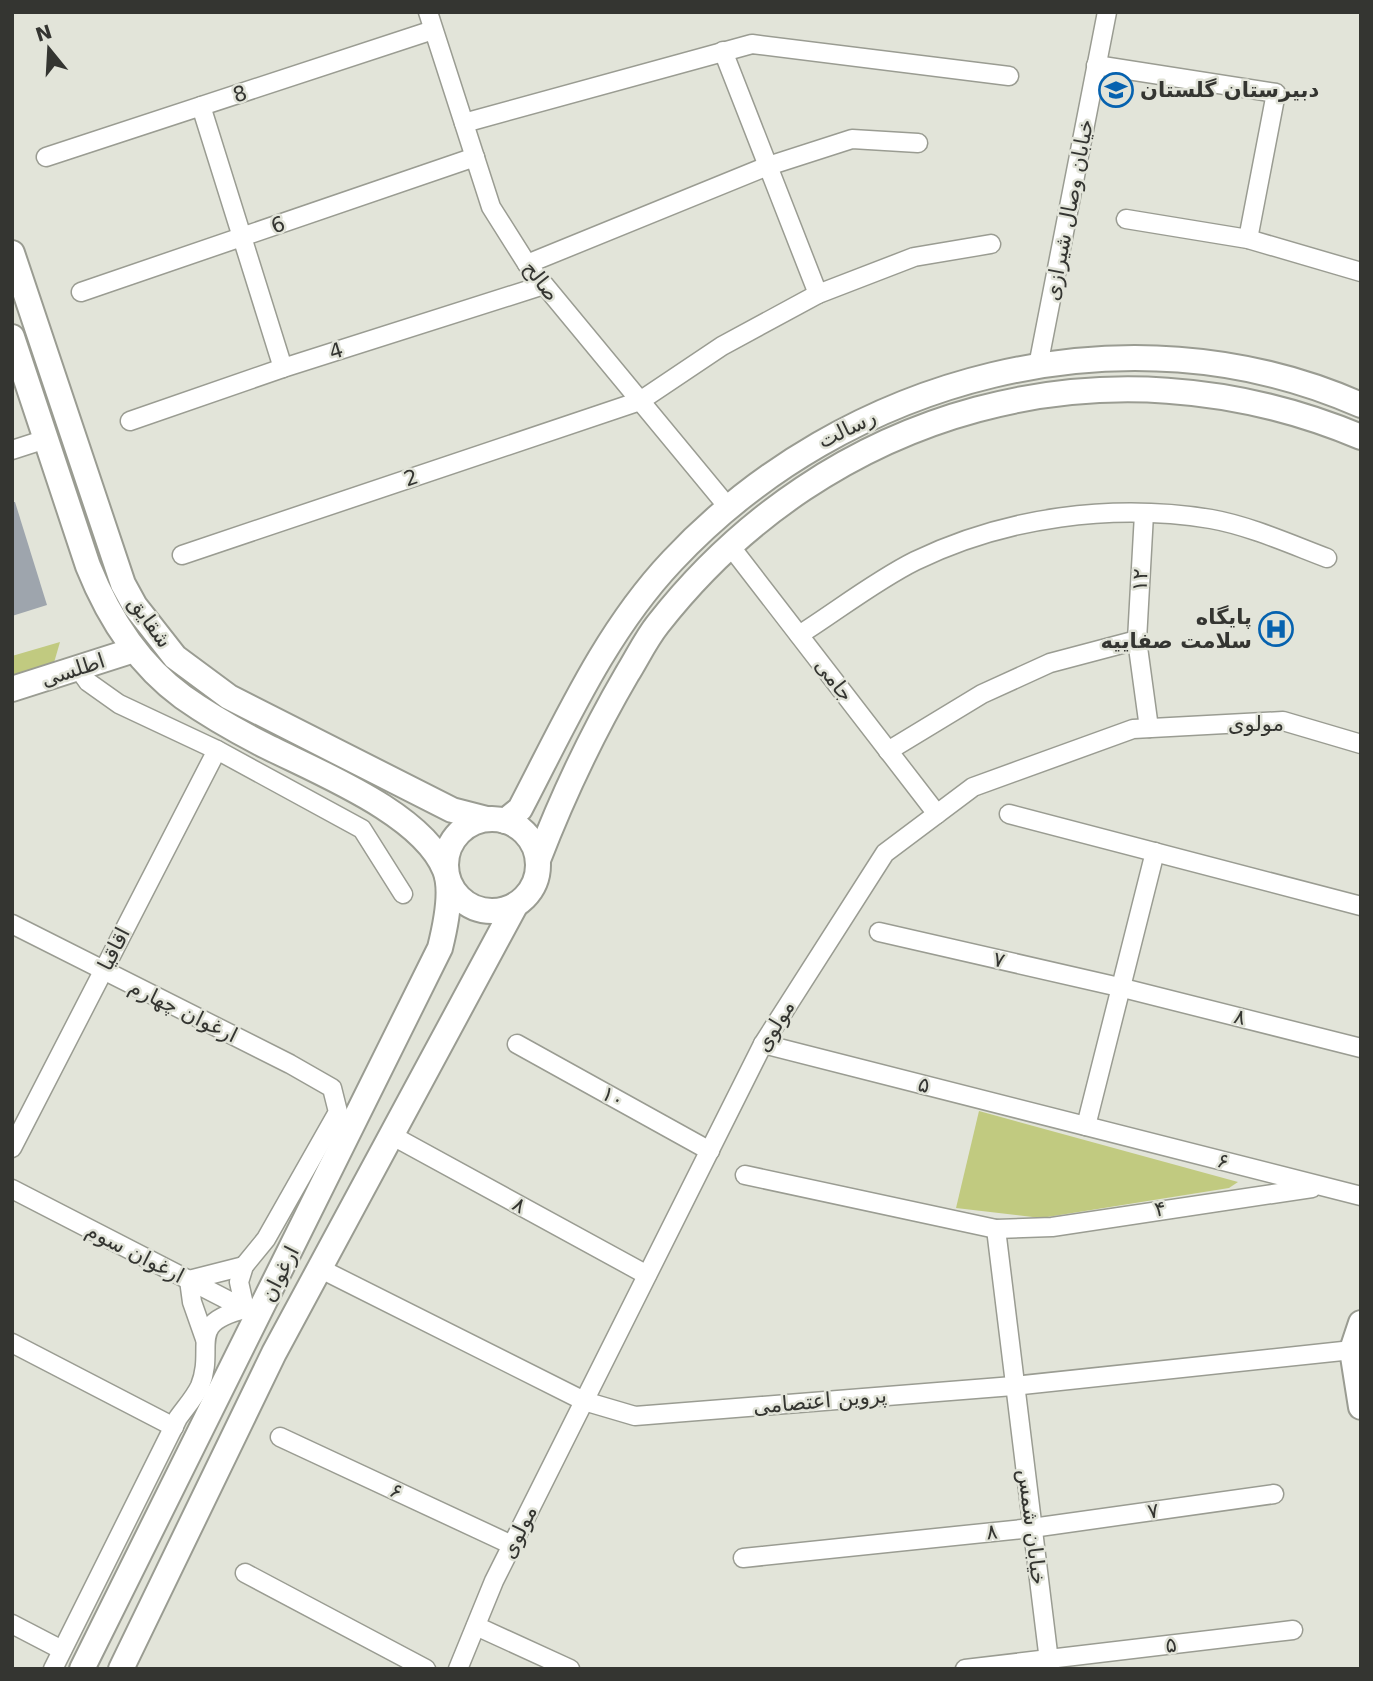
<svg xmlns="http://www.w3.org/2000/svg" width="1373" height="1681" viewBox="0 0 1373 1681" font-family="'DejaVu Sans','Noto Sans Arabic',sans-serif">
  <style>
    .green { fill: #c1ca80 }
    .building { fill: #9ea5ad }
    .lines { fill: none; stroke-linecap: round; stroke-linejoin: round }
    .street-casing { stroke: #9a9c92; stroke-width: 21 }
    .secondary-casing { stroke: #9a9c92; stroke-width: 28 }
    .street { stroke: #fff; stroke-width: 18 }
    .secondary { stroke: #fff; stroke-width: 24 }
    .labels { text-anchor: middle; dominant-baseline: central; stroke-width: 5; stroke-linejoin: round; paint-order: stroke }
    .poi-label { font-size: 21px; font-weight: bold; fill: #343531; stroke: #e2e4d9; text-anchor: start }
    .street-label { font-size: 21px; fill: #343531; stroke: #e2e4d9 }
  </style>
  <rect width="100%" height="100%" fill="#e2e4d9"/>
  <g class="green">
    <path d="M60 642 51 673 12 687V656Z"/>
    <path d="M979 1111 1238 1182 1229 1188 1041 1218 956 1208Z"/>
  </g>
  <path class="building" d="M12 502H15L47 605 12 616Z"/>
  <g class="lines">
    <g class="street-casing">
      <g id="street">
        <path d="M428 12 491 207 527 264 728 507"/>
        <path d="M723 51 818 294"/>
        <path d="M1096 65 1276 93 1248 239"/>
        <path d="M201 106 283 368"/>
        <path d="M464 123 752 44 1009 76"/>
        <path d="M46 157 433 30"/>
        <path d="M1126 219 1248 239 1361 272"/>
        <path d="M527 264 765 167 852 139 918 143"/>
        <path d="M81 292 475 157"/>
        <path d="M1038 366 1107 12"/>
        <path d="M130 421 283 368 544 285"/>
        <path d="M12 450 46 439"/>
        <path d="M1144 514 1137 640 1149 728"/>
        <path d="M731 547 937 814"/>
        <path d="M182 555 640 401 722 346 818 294 914 257 991 244"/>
        <path d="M799 635C837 611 875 581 915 561 1006 517 1112 503 1211 519 1250 526 1290 544 1327 558"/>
        <path d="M78 668 88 682 119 704 217 750 362 829 403 894"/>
        <path d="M888 751 982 694 1050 663 1137 640"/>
        <path d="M1009 814 1361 906"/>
        <path d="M12 924 290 1064 332 1088 338 1112 266 1239 244 1266 239 1282 245 1309C185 1324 216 1346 200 1386 195 1397 185 1408 178 1418L53 1669"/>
        <path d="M879 932 1119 987 1361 1048"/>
        <path d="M517 1044 710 1151"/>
        <path d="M763 1044 1361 1196"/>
        <path d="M1086 1126 1155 852"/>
        <path d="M391 1135 647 1275"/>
        <path d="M12 1148 217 750"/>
        <path d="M745 1175 996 1229 1052 1227 1312 1188"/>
        <path d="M12 1189 249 1311"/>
        <path d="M996 1229 1050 1669"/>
        <path d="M319 1268 584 1401 635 1416 1013 1386 1352 1350"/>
        <path d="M205 1339 192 1302 189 1280 244 1266"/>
        <path d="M12 1343 174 1427"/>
        <path d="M280 1437 512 1545"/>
        <path d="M743 1558 1032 1528 1274 1494"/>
        <path d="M245 1573 426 1669"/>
        <path d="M12 1624 62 1650"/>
        <path d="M476 1626 570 1669"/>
        <path d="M458 1669 494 1581 763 1044 885 853 973 787 1133 729 1283 721 1361 744"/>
        <path d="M965 1669 1293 1630"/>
      </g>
    </g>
    <g class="secondary-casing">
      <g id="secondary">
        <path d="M12 253 123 584 135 606 175 657 229 697 452 810 487 819"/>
        <path d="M12 337 88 566C108 616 138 664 183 697 207 714 233 729 260 743 312 770 422 812 445 870 453 890 445 928 440 948L82 1669"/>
        <path d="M12 689 134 650"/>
        <circle cx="492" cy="865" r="46"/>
        <path d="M505 821 520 809C565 723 605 632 672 561 844 377 1126 301 1361 405"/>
        <path d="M538 860C563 795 592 734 627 674 637 658 646 639 658 624 827 408 1106 330 1361 437"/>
        <path d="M1361 1323 1352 1350 1361 1407"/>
        <path d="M121 1669 274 1353 515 906"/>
      </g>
    </g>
    <use href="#street" class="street"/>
    <use href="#secondary" class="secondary"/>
  </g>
  <defs>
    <g id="school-ring" transform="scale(1.75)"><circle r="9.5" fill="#e2e4d9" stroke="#0662af" stroke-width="1.5"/><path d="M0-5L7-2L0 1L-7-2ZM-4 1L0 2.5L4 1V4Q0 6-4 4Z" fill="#0662af"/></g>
    <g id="hospital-ring" transform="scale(1.75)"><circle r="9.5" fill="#e2e4d9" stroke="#0662af" stroke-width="1.5"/><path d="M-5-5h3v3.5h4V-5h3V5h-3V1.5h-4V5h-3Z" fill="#0662af"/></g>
  </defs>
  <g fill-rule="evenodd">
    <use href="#school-ring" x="1116" y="90"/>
    <use href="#hospital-ring" x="1276" y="629"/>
  </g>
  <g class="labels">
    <g class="poi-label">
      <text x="1140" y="90">دبیرستان گلستان</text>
      <text x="1252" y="617" text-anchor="end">پایگاه<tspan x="1252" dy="24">سلامت صفاییه</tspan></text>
    </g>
    <g class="street-label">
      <text transform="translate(240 94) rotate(-18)">8</text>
      <text transform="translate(1069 210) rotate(-79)">خیابان وصال شیرازی</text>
      <text transform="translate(278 225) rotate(-19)">6</text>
      <text transform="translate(541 281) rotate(52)">صالح</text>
      <text transform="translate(336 351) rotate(-17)">4</text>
      <text transform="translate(847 429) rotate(-26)">رسالت</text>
      <text transform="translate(411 478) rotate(-19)">2</text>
      <text transform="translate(1140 580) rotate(-87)">۱۲</text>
      <text transform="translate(150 622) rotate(54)">شقایق</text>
      <text transform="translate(73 670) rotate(-18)">اطلسی</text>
      <text transform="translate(834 680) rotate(52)">جامی</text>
      <text x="1256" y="724">مولوی</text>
      <text transform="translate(114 949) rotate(-63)">اقاقیا</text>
      <text transform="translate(999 960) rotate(13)">۷</text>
      <text transform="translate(183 1011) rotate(26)">ارغوان چهارم</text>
      <text transform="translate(1240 1017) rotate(14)">۸</text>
      <text transform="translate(775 1026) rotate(-59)">مولوی</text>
      <text transform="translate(924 1085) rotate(14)">۵</text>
      <text transform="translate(613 1097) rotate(29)">۱۰</text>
      <text transform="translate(1223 1161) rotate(14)">۶</text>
      <text transform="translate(519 1205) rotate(29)">۸</text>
      <text transform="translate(1160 1209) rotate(-10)">۴</text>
      <text transform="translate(135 1253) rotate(27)">ارغوان سوم</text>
      <text transform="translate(280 1274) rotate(-63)">ارغوان</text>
      <text transform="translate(820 1401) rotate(-5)">پروین اعتصامی</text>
      <text transform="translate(396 1491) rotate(25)">۶</text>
      <text transform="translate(1153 1511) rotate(-8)">۷</text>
      <text transform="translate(1032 1527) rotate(83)">خیابان شمس</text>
      <text transform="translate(519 1532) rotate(-64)">مولوی</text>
      <text transform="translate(992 1532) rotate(-6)">۸</text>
      <text transform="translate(1171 1645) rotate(-7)">۵</text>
    </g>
  </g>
  <rect width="1373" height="1681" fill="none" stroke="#343531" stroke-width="28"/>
  <g transform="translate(49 49) rotate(342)" stroke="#e2e4d9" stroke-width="5" paint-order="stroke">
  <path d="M0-5L12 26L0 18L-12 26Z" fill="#343531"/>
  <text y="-10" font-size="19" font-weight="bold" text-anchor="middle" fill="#343531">N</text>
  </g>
</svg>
